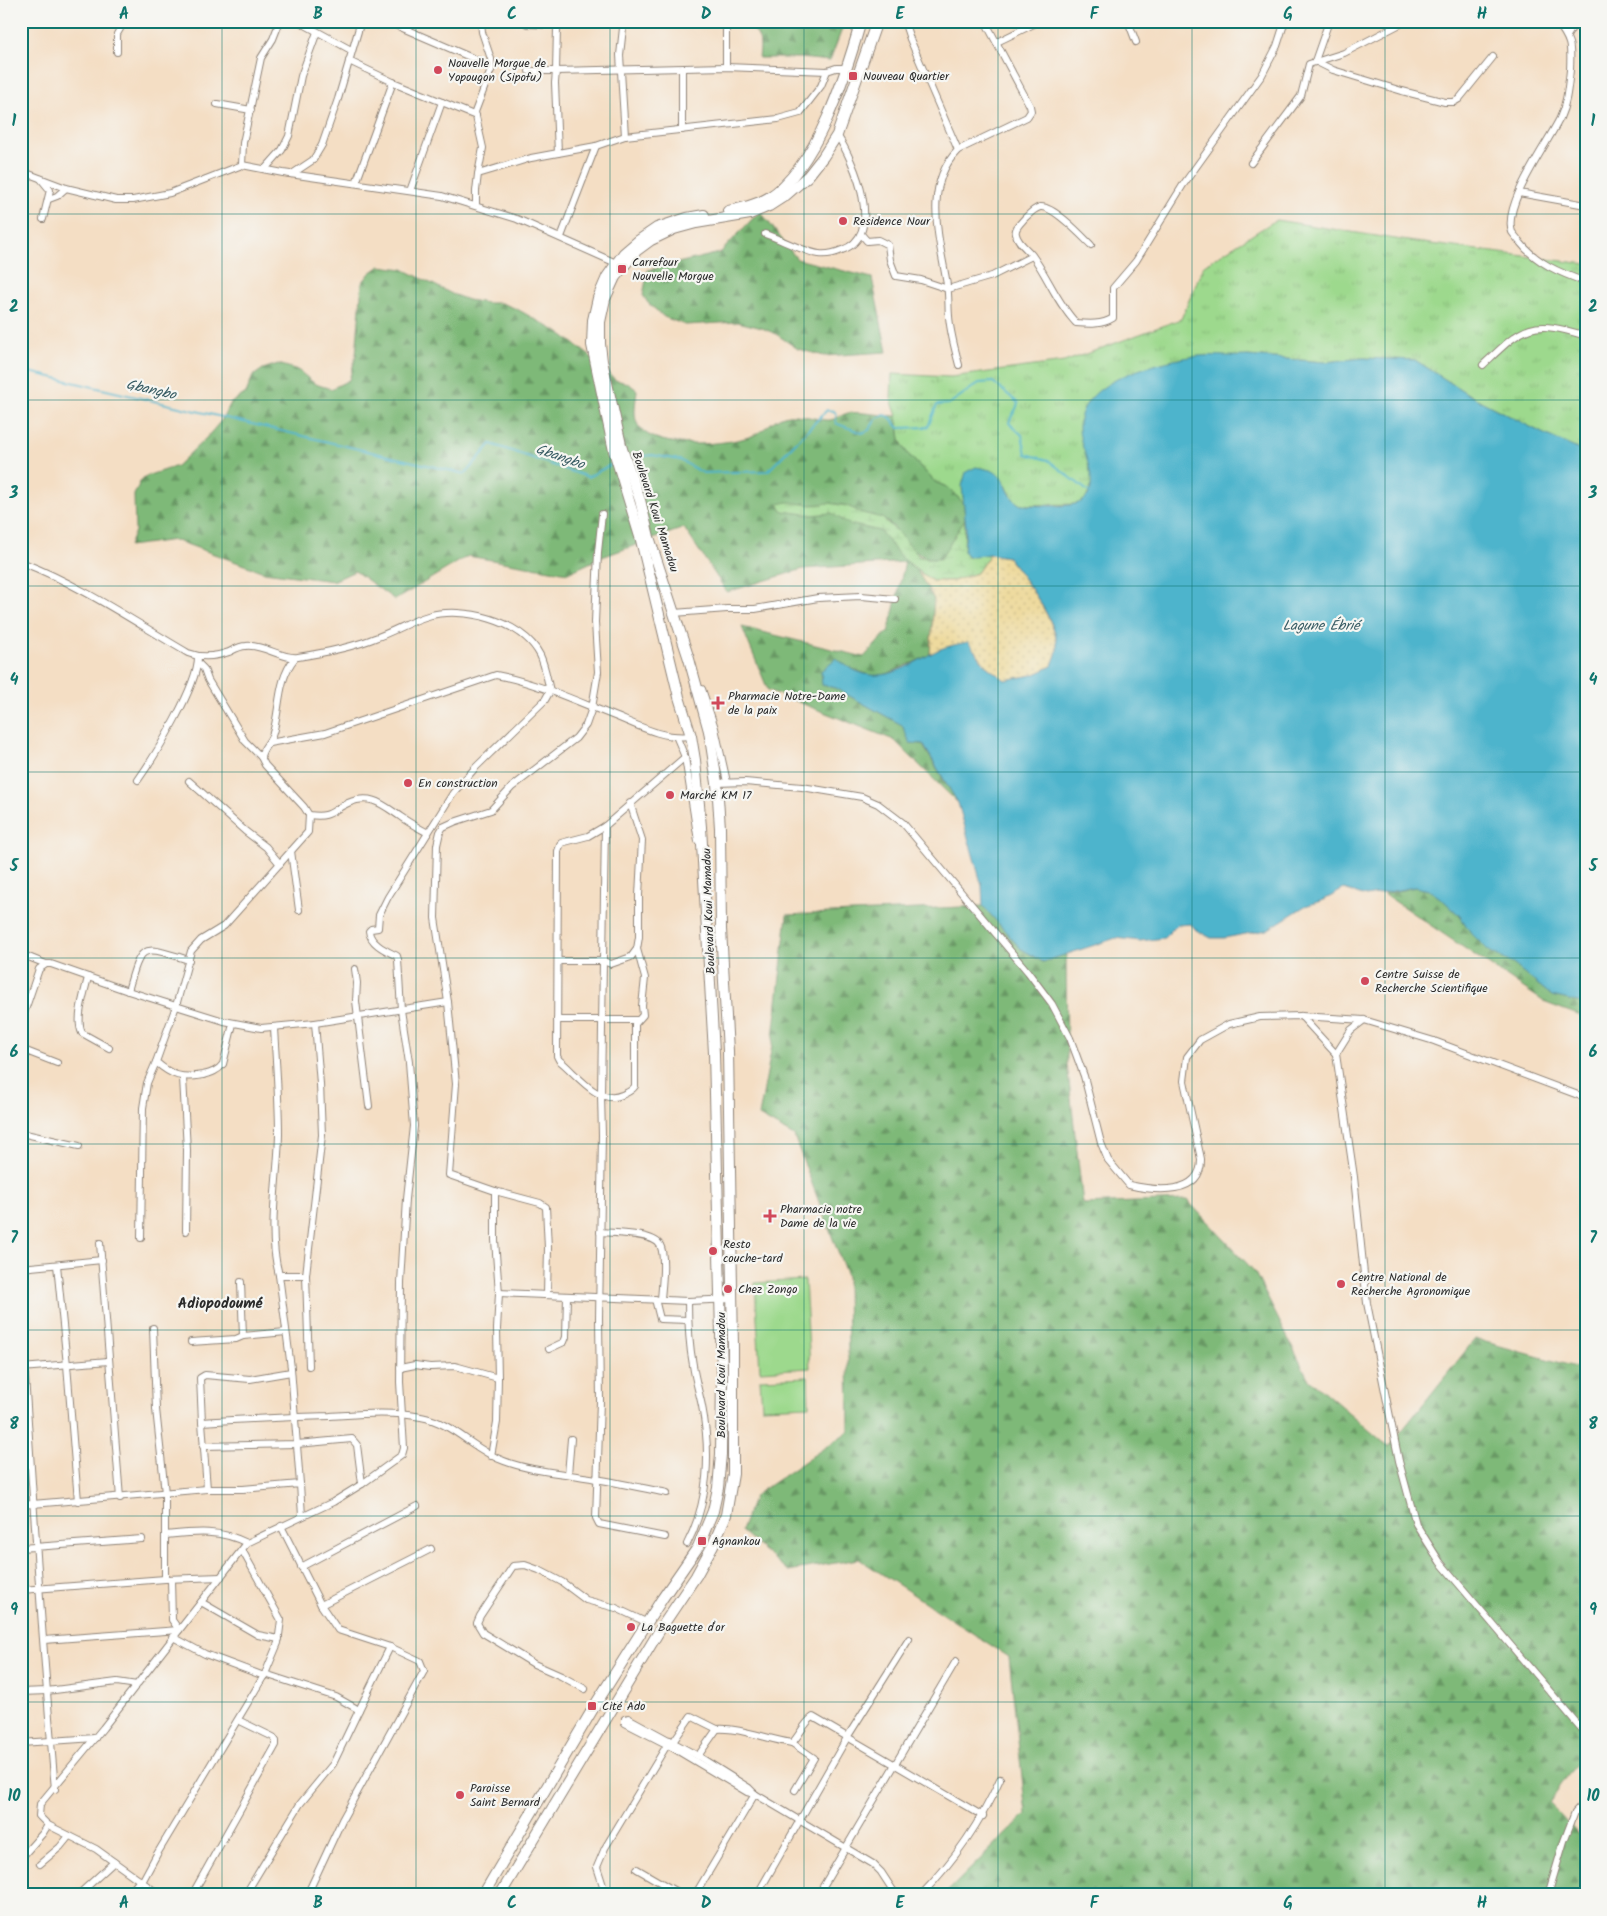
<svg xmlns="http://www.w3.org/2000/svg" width="1607" height="1916" viewBox="0 0 1607 1916" font-family="Kalam,sans-serif">
  <style>
    .grass { fill: url(#grass-tufts); stroke: #64825c }
    .forest { fill: url(#forest-firs); stroke: #547252 }
    .wetland { fill: url(#wetland-marsh); stroke: #64825c }
    .sand { fill: url(#sand-dots); stroke: #8c8264 }
    .pitch { fill: #9dd98d; stroke: #64825c }
    .water { fill: #4eb4cc; stroke: #3c707c }
    .lines { fill: none; stroke-linecap: round; stroke-linejoin: round }
    .stream { stroke: #4eb4cc; stroke-width: 2 }
    .minor-casing { stroke: #908478; stroke-width: 8 }
    .primary-casing { stroke: #908478; stroke-width: 12 }
    .minor { stroke: #fff; stroke-width: 6 }
    .primary { stroke: #fff; stroke-width: 10 }
    .grid { fill: none; stroke: #0f766e; stroke-width: 1; stroke-opacity: 0.55 }
    .poi-dot { fill: #d1495b; stroke: #f6f6f2; stroke-width: 2 }
    .labels { text-anchor: middle; dominant-baseline: central; stroke-width: 4.5; stroke-linejoin: round; paint-order: stroke }
    .poi-label { font-size: 12px; fill: #2b2b2b; stroke: #f6f6f2; text-anchor: start }
    .street-label { font-size: 12px; fill: #2b2b2b; stroke: #f6f6f2 }
    .water-label { font-size: 14px; font-style: italic; fill: #375b63; stroke: #f6f6f2 }
    .quarter-label { font-size: 15px; font-weight: bold; fill: #2b2b2b; stroke: #f6f6f2 }
    .neatline { fill: none; stroke: #0f766e; stroke-width: 2 }
    .grid-label { font-size: 16px; text-anchor: middle; font-weight: bold; fill: #0f766e }
  </style>
  <defs>
    <pattern id="grass-tufts" width="24" height="20" patternUnits="userSpaceOnUse" patternTransform="scale(1.25)"><rect width="24" height="20" fill="#9dd98d"/><path d="M3 7l-1-3M5 7V3M7 7l1-3M15 17l-1-3M17 17v-4M19 17l1-3" fill="none" stroke="#87ba7a"/></pattern>
    <pattern id="forest-firs" width="22" height="20" patternUnits="userSpaceOnUse" patternTransform="scale(1.25)"><rect width="22" height="20" fill="#7eb978"/><path d="M5 1l3.5 6h-7zM16 11l3.5 6h-7z" fill="#679763"/></pattern>
    <pattern id="wetland-marsh" width="20" height="14" patternUnits="userSpaceOnUse" patternTransform="scale(1.25)"><rect width="20" height="14" fill="#9dd98d"/><path d="M1 5h8M5 5V1M11 12h8M15 12V8" fill="none" stroke="#87ba7a"/></pattern>
    <pattern id="sand-dots" width="8" height="8" patternUnits="userSpaceOnUse" patternTransform="scale(1.25)"><rect width="8" height="8" fill="#eeda9e"/><path d="M2 2h.1M6 6h.1" fill="none" stroke="#cb8" stroke-width="1.8" stroke-linecap="round"/></pattern>
  </defs>
  <rect width="100%" height="100%" fill="#f6f6f2"/>
  <filter id="ink" filterUnits="userSpaceOnUse"><feTurbulence type="fractalNoise" baseFrequency=".02" numOctaves="2"/><feDisplacementMap in="SourceGraphic" scale="10" xChannelSelector="R" yChannelSelector="G"/><feConvolveMatrix kernelMatrix="1 2 1 2 8 2 1 2 1" color-interpolation-filters="sRGB"/></filter>
  <filter id="wash" filterUnits="userSpaceOnUse"><feTurbulence type="fractalNoise" baseFrequency=".0096" numOctaves="4" result="noise"/><feDisplacementMap in="SourceGraphic" scale="20" xChannelSelector="R" yChannelSelector="G"/><feGaussianBlur stdDeviation="1.12" result="paint"/><feColorMatrix in="noise" values="0 0 0 0 0 0 0 0 0 0 0 0 0 0 0 0 0 1.4 0 .05"/><feComposite in="paint" operator="in"/></filter>
  <g filter="url(#wash)">
    <rect width="100%" height="100%" fill="#f4dec4"/>
    <path class="grass" d="M1276 220 1408 241 1586 264V453L1542 433 1471 396 1415 360 1363 358 1325 362 1247 356 1088 464 1093 481 1086 499 1078 504 1021 505 1014 502 1006 485 962 486 964 504 949 488 935 482 907 453 900 440 897 416 891 399 892 374 951 377 1064 362 1181 319 1204 265Z"/>
    <g class="forest">
      <path d="M741 21H845L830 61 800 58H759C762 36 758 32 741 21Z"/>
      <path d="M760 211 797 259 872 278 887 352 824 356 798 349 776 334 762 328 738 322 685 325 664 317 648 303 643 295 648 270 720 253Z"/>
      <path d="M380 266 403 269 452 294 468 300 487 303H501L517 309 563 335 604 367 615 380 628 383 637 390C636 401 632 417 639 427 658 451 727 445 752 436 765 431 774 417 788 415 801 414 814 419 826 420 834 421 840 415 848 413 856 411 886 416 897 416L900 440 907 453 935 482 949 488 964 504 965 519C956 532 950 546 940 559 907 559 907 533 883 519 878 516 870 515 865 514 858 512 853 508 847 506 834 502 822 505 809 505 798 504 788 502 778 505L783 511 812 515 832 513 849 524 880 531 901 557 918 572 934 599 930 655 887 674 872 676 847 667 822 685 835 688 902 725 910 743 922 744 958 803 894 740 768 690 742 627 864 657 889 630 905 562 803 569 727 592 684 528 602 557 568 573 468 556 395 600 355 571 333 581 264 572 175 540 129 546 135 531 134 495 141 480 149 475 177 466 206 438 221 421 231 403 246 393 253 376 263 369 278 364 298 370 315 384 331 389 349 380 356 356 362 283 370 273Z"/>
      <path d="M1415 887 1429 890 1443 900 1460 916 1471 933 1489 951 1513 964 1552 996 1586 1004V1018L1546 1003 1384 894Z"/>
      <path d="M983 906 1020 948 1043 962 1066 954 1067 1064 1083 1204 1187 1200 1254 1271 1308 1378 1389 1447 1475 1339 1586 1370V1750L1549 1802 1586 1843V1895H944L1026 1814 1009 1657 859 1559 788 1571 741 1531 754 1496 849 1431 847 1276 794 1136 759 1116 772 1046 787 915Z"/>
    </g>
    <path class="wetland" d="M788 502 811 505 829 503 847 506 862 513 882 518 898 532 919 556 929 559H940C950 546 956 532 965 519L964 552 968 557 990 554 977 573 954 581H932L901 557 880 531 849 524 831 513 812 515 783 511 778 504Z"/>
    <path class="sand" d="M990 554 1008 557C1024 579 1060 624 1057 651 1056 656 1053 662 1052 666L1033 675 1005 680 986 666 976 651 940 649 930 655 934 599 918 572 932 581H954L977 573Z"/>
    <g class="pitch">
      <path d="M805 1280 810 1368 760 1371 755 1283Z"/>
      <path d="M808 1377 809 1406 762 1408 760 1379Z"/>
    </g>
    <path class="water" d="M1247 356 1325 362 1363 358 1415 360 1471 396 1542 433 1586 453V1004L1552 996 1513 964 1489 951 1471 933 1460 916 1443 900 1429 890 1415 887 1366 896 1344 889 1324 900 1305 906 1267 930 1251 933 1224 938H1211L1196 930 1191 924 1177 925 1164 938 1140 941 1116 938 1043 962 1020 948 983 906 982 886 958 803 923 744 910 743 902 725 835 688 822 685 821 671 836 658C875 691 900 670 938 650 947 646 959 644 968 642L986 666 1005 680 1033 675 1052 666C1053 662 1056 656 1057 651 1061 624 1024 579 1008 557L990 554 968 557 964 552 966 528 962 486 966 472 976 467C981 468 988 469 993 471 1007 477 1007 499 1021 505 1035 505 1074 509 1084 500 1103 484 1079 449 1079 428 1079 381 1154 363 1190 357 1208 354 1229 357 1247 356Z"/>
    <g class="lines">
      <g class="stream">
        <path d="M21 370 465 474 491 444 588 477 614 463"/>
        <path d="M630 458 652 455 680 460 703 473 768 471 827 410 834 411 836 414V423C841 426 856 430 862 433L869 430 877 418 885 415 890 417 899 428 928 427 937 405 949 404 979 383 993 382 1018 403C1017 410 1011 415 1009 423L1022 435 1026 454 1048 460 1089 492"/>
      </g>
    </g>
  </g>
  <g filter="url(#ink)">
    <g class="lines">
      <g class="minor-casing">
        <g id="minor">
          <path d="M298 21 351 50"/>
          <path d="M621 21 623 28 620 55 625 136"/>
          <path d="M904 21 910 39 958 150"/>
          <path d="M1128 21 1136 42"/>
          <path d="M1556 21C1572 42 1571 46 1570 70 1568 87 1567 103 1560 118 1548 143 1502 205 1512 232 1514 235 1517 238 1519 241 1536 263 1560 273 1586 282"/>
          <path d="M391 23 484 63 491 70"/>
          <path d="M527 24 556 25 557 28 556 71H529"/>
          <path d="M1567 36 1572 28V21"/>
          <path d="M997 42 1040 21"/>
          <path d="M117 52V34L120 29V21"/>
          <path d="M349 61 393 82 476 116"/>
          <path d="M1315 61 1333 70 1402 91 1445 102H1454L1459 99 1493 57"/>
          <path d="M1315 61 1329 21"/>
          <path d="M726 67V21"/>
          <path d="M217 104 251 110"/>
          <path d="M682 130V69"/>
          <path d="M558 153 555 83 556 71 726 67 827 71 836 68H846"/>
          <path d="M1251 163 1301 96 1309 64 1344 53 1406 21"/>
          <path d="M242 165 243 143 261 58 273 39 280 21"/>
          <path d="M265 169 282 150 289 136 301 76 317 32"/>
          <path d="M21 171 66 188 116 200H133L170 193 242 165 283 173 442 196 517 219 616 263"/>
          <path d="M292 174 313 160 322 145 338 99 361 21"/>
          <path d="M478 174 483 148 475 112 491 70V59L482 32 481 21"/>
          <path d="M41 179 50 190 43 219"/>
          <path d="M356 183 393 82"/>
          <path d="M21 184 28 174"/>
          <path d="M410 191 442 102"/>
          <path d="M1519 193 1586 205"/>
          <path d="M49 199 57 196 66 188"/>
          <path d="M476 206V191L478 174 531 158 596 146 625 136 778 119 800 113 821 86 827 71"/>
          <path d="M765 234C780 239 805 252 819 254 827 255 835 253 842 250 886 235 854 161 837 135"/>
          <path d="M861 234 867 241 878 240 888 245 890 260 896 276 921 280 948 289 992 276 1032 256"/>
          <path d="M561 237 596 146"/>
          <path d="M1091 245C1082 236 1053 205 1040 207 1035 208 1029 214 1025 218 1021 223 1014 228 1016 234 1017 242 1027 249 1032 255 1048 277 1057 303 1076 323 1089 324 1102 325 1113 318V288L1136 261 1183 185 1262 75 1277 46 1285 21"/>
          <path d="M959 365C955 349 950 332 949 316 948 306 949 296 947 285 940 240 922 187 958 150L1027 117 1031 111 1030 106 985 21"/>
          <path d="M1483 365C1523 327 1530 318 1586 336"/>
          <path d="M21 562C81 585 133 621 188 653 201 658 215 657 229 652 235 649 240 646 246 646 263 644 284 660 298 657 323 653 351 648 375 638 393 632 410 621 428 616 462 606 522 620 540 655 545 665 547 679 550 691L545 700 476 767 453 793 388 897 379 915 378 928 371 929 369 931C370 944 387 951 397 956L398 960 401 1010 409 1062 414 1126 406 1199 401 1283 400 1382 404 1448 402 1455 362 1484 333 1502 247 1543 103 1728 40 1804 39 1816 48 1825 96 1849 160 1895"/>
          <path d="M674 613 727 609H755L818 598 861 596 895 599"/>
          <path d="M198 663 204 669 208 680 245 741 261 757"/>
          <path d="M702 689 715 728 727 782"/>
          <path d="M677 738 685 757 698 841"/>
          <path d="M269 743 325 733 496 675C538 683 578 702 617 717 641 727 664 739 691 736"/>
          <path d="M138 780C155 756 199 684 198 656"/>
          <path d="M189 781 245 831 266 847 280 864"/>
          <path d="M717 783 745 782 802 787 862 797 878 804 903 823 1028 972 1052 1004 1070 1038 1084 1076 1101 1143 1108 1160 1129 1185C1155 1191 1202 1196 1201 1159L1184 1081 1187 1057 1200 1040 1229 1024 1260 1017 1301 1016 1364 1020 1434 1041 1586 1098"/>
          <path d="M309 815C332 818 330 811 348 803 372 793 383 805 401 817 409 823 419 828 428 833"/>
          <path d="M605 826 601 1095 602 1135 599 1318 600 1401 596 1518 599 1524 665 1537"/>
          <path d="M291 851 299 910"/>
          <path d="M637 949 645 978 642 1006 643 1015 635 1024V1086C632 1091 628 1092 622 1095 598 1106 576 1073 559 1060L557 1056 558 851 561 843 588 836 605 826 685 757"/>
          <path d="M21 954 46 964"/>
          <path d="M559 961H603L611 964 631 957 637 949 639 937V895L642 840 630 803"/>
          <path d="M355 969 357 983 356 1001 369 1106"/>
          <path d="M88 977C85 992 75 1019 82 1033L109 1048"/>
          <path d="M128 991C142 941 142 946 189 960"/>
          <path d="M1301 1016 1336 1054 1354 1177 1367 1303 1399 1461 1416 1524 1440 1562 1586 1734"/>
          <path d="M557 1020H637"/>
          <path d="M21 1022 39 969 46 964H51L128 991 224 1021 261 1028 315 1023 448 1002"/>
          <path d="M233 1024 223 1064C218 1071 211 1073 203 1075 182 1079 172 1076 156 1062L176 1006 191 951 201 940 224 926 308 832 309 815 304 807 265 765 261 757C262 748 269 744 272 736 281 710 276 681 295 658"/>
          <path d="M274 1028C276 1063 279 1099 279 1134 278 1180 267 1231 279 1275L291 1368 300 1484"/>
          <path d="M21 1049 57 1063"/>
          <path d="M1336 1054 1351 1030 1364 1020"/>
          <path d="M183 1078 187 1150 186 1231"/>
          <path d="M21 1133 79 1146"/>
          <path d="M600 1232C614 1233 653 1233 660 1245 666 1256 662 1286 661 1299"/>
          <path d="M141 1238 143 1108 147 1083 156 1062"/>
          <path d="M100 1243 120 1498"/>
          <path d="M57 1265 67 1365 78 1501"/>
          <path d="M21 1268 102 1260"/>
          <path d="M279 1275H306"/>
          <path d="M241 1282 243 1336"/>
          <path d="M499 1293 688 1301 733 1299"/>
          <path d="M547 1295 548 1248 546 1207 540 1203 495 1191 449 1175 456 1084 448 1002 435 918 437 845 440 832 443 827 454 822 491 810 512 787 576 738 586 725 592 708 598 672 595 622 598 552 602 514"/>
          <path d="M655 1299 660 1319 688 1320"/>
          <path d="M21 1313C31 1472 41 1631 55 1789"/>
          <path d="M153 1328 156 1409 165 1493V1579"/>
          <path d="M191 1342 236 1339 243 1336 286 1332"/>
          <path d="M549 1349 564 1342 566 1337 567 1296"/>
          <path d="M309 1366 306 1275 322 1135 320 1084 315 1023"/>
          <path d="M21 1368 109 1361"/>
          <path d="M400 1368 415 1365 430 1367 455 1366 498 1378"/>
          <path d="M202 1422C245 1419 287 1417 330 1416 360 1414 392 1411 421 1417 454 1423 473 1450 504 1461 533 1472 565 1473 596 1479 620 1483 643 1488 667 1493"/>
          <path d="M203 1446 297 1444 352 1439 357 1445 362 1484"/>
          <path d="M491 1456 497 1422 498 1378 497 1329 499 1293 495 1240V1191"/>
          <path d="M568 1474 571 1439"/>
          <path d="M207 1489 202 1422 200 1378 205 1375 250 1379 291 1372"/>
          <path d="M21 1505 207 1489H243L300 1484 302 1516"/>
          <path d="M281 1526 321 1605 338 1630 390 1647 420 1661 424 1671 342 1820 307 1895"/>
          <path d="M166 1535C195 1532 220 1529 247 1543"/>
          <path d="M687 1544C709 1502 711 1452 702 1406 699 1392 695 1379 693 1365 689 1344 688 1322 688 1301"/>
          <path d="M21 1548 142 1539"/>
          <path d="M242 1550 281 1620 278 1643 265 1674"/>
          <path d="M301 1567 417 1506"/>
          <path d="M171 1579 172 1620 179 1630"/>
          <path d="M21 1590 165 1579 221 1577"/>
          <path d="M201 1602 258 1635 279 1639"/>
          <path d="M321 1605 431 1549"/>
          <path d="M173 1637 205 1654 264 1676"/>
          <path d="M44 1640 179 1630"/>
          <path d="M585 1689 561 1676 534 1664 483 1633 477 1623 480 1616 513 1566 525 1565 539 1570 562 1582 586 1600 616 1608 648 1623"/>
          <path d="M21 1692 47 1691 117 1682 137 1685"/>
          <path d="M359 1710 390 1647"/>
          <path d="M625 1719V1723L668 1745 747 1792 755 1794 873 1864 881 1872 896 1895"/>
          <path d="M625 1719 628 1718 698 1756 749 1788 754 1793"/>
          <path d="M673 1742 691 1716 717 1729"/>
          <path d="M21 1743 95 1738"/>
          <path d="M792 1743 814 1758 795 1790"/>
          <path d="M698 1756 717 1729C739 1727 769 1740 792 1743 800 1735 804 1723 813 1717L983 1816"/>
          <path d="M21 1858 43 1833 48 1825"/>
          <path d="M40 1864 60 1847 69 1836"/>
          <path d="M637 1869 682 1895"/>
          <path d="M142 1882 157 1854 265 1674 336 1697 359 1710 333 1764 300 1804 245 1895"/>
          <path d="M78 1895 114 1862"/>
          <path d="M128 1895 140 1880"/>
          <path d="M192 1895 276 1745V1741L273 1737 238 1720"/>
          <path d="M606 1895 597 1867 605 1848 670 1740"/>
          <path d="M695 1895 755 1794"/>
          <path d="M757 1895 848 1736 909 1639"/>
          <path d="M818 1895 956 1661"/>
          <path d="M921 1895C955 1860 980 1824 1000 1779"/>
          <path d="M1548 1895 1564 1841 1575 1812 1586 1800"/>
        </g>
      </g>
      <g class="primary-casing">
        <g id="primary">
          <path d="M728 211C742 208 756 205 768 198 817 168 846 74 861 21"/>
          <path d="M483 1895 597 1702 662 1599 698 1547 713 1511 718 1488 721 1454 722 1374 714 1053 701 827 695 760 691 736 679 697 641 540 614 451 592 345 593 320 598 298 607 277 624 253 638 241 657 228 687 218 704 215"/>
          <path d="M500 1895 661 1628 696 1576 713 1545 726 1515 733 1474V1347L728 1051 721 929 720 828 717 783 709 731 689 659 649 537 640 500 622 449 602 361 600 344V322L605 299 615 277 636 251 651 240 674 229 696 223 750 214 769 206 786 195 808 176 823 157 837 135 877 21"/>
        </g>
      </g>
      <use href="#minor" class="minor"/>
      <use href="#primary" class="primary"/>
    </g>
  </g>
  <path class="grid" d="M222 21V1895M416 21V1895M610 21V1895M804 21V1895M998 21V1895M1192 21V1895M1385 21V1895M21 214H1586M21 400H1586M21 586H1586M21 772H1586M21 958H1586M21 1144H1586M21 1330H1586M21 1516H1586M21 1702H1586"/>
  <g class="poi-dot">
    <circle cx="438" cy="70" r="5"/>
    <rect x="848" y="71" width="10" height="10" rx="2.5"/>
    <circle cx="843" cy="221" r="5"/>
    <rect x="617" y="264" width="10" height="10" rx="2.5"/>
    <path d="M715.5 695.5h5v5h5v5h-5v5h-5v-5h-5v-5h5z"/>
    <circle cx="408" cy="783" r="5"/>
    <circle cx="670" cy="795" r="5"/>
    <circle cx="1365" cy="981" r="5"/>
    <path d="M767.5 1208.5h5v5h5v5h-5v5h-5v-5h-5v-5h5z"/>
    <circle cx="713" cy="1251" r="5"/>
    <circle cx="1341" cy="1284" r="5"/>
    <circle cx="728" cy="1289" r="5"/>
    <rect x="697" y="1536" width="10" height="10" rx="2.5"/>
    <circle cx="631" cy="1627" r="5"/>
    <rect x="587" y="1701" width="10" height="10" rx="2.5"/>
    <circle cx="460" cy="1795" r="5"/>
  </g>
  <g class="labels">
    <g class="poi-label">
      <text x="448" y="63">Nouvelle Morgue de<tspan x="448" dy="14">Yopougon (Sipofu)</tspan></text>
      <text x="863" y="76">Nouveau Quartier</text>
      <text x="853" y="221">Residence Nour</text>
      <text x="632" y="262">Carrefour<tspan x="632" dy="14">Nouvelle Morgue</tspan></text>
      <text x="728" y="696">Pharmacie Notre-Dame<tspan x="728" dy="14">de la paix</tspan></text>
      <text x="418" y="783">En construction</text>
      <text x="680" y="795">Marché KM 17</text>
      <text x="1375" y="974">Centre Suisse de<tspan x="1375" dy="14">Recherche Scientifique</tspan></text>
      <text x="780" y="1209">Pharmacie notre<tspan x="780" dy="14">Dame de la vie</tspan></text>
      <text x="723" y="1244">Resto<tspan x="723" dy="14">couche-tard</tspan></text>
      <text x="1351" y="1277">Centre National de<tspan x="1351" dy="14">Recherche Agronomique</tspan></text>
      <text x="738" y="1289">Chez Zongo</text>
      <text x="712" y="1541">Agnankou</text>
      <text x="641" y="1627">La Baguette d'or</text>
      <text x="602" y="1706">Cité Ado</text>
      <text x="470" y="1788">Paroisse<tspan x="470" dy="14">Saint Bernard</tspan></text>
    </g>
    <g class="street-label">
      <text transform="translate(655 512) rotate(72)">Boulevard Koui Mamadou</text>
      <text transform="translate(709 911) rotate(-92)">Boulevard Koui Mamadou</text>
      <text transform="translate(721 1375) rotate(-90)">Boulevard Koui Mamadou</text>
    </g>
    <g class="water-label">
      <text transform="translate(151 390) rotate(13)">Gbangbo</text>
      <text transform="translate(560 457) rotate(19)">Gbangbo</text>
      <text x="1321" y="626">Lagune Ébrié</text>
    </g>
    <g class="quarter-label">
      <text x="220" y="1304">Adiopodoumé</text>
    </g>
  </g>
  <rect width="1607" height="1916" fill="none" stroke="#f6f6f2" stroke-width="55"/>
  <rect x="28" y="28" width="1552" height="1860" class="neatline"/>
  <g class="grid-label">
    <text x="124" y="19">A</text>
    <text x="318" y="19">B</text>
    <text x="512" y="19">C</text>
    <text x="706" y="19">D</text>
    <text x="900" y="19">E</text>
    <text x="1094" y="19">F</text>
    <text x="1288" y="19">G</text>
    <text x="1482" y="19">H</text>
    <text x="14" y="126">1</text>
    <text x="1593" y="126">1</text>
    <text x="14" y="312">2</text>
    <text x="1593" y="312">2</text>
    <text x="14" y="498">3</text>
    <text x="1593" y="498">3</text>
    <text x="14" y="685">4</text>
    <text x="1593" y="685">4</text>
    <text x="14" y="871">5</text>
    <text x="1593" y="871">5</text>
    <text x="14" y="1057">6</text>
    <text x="1593" y="1057">6</text>
    <text x="14" y="1243">7</text>
    <text x="1593" y="1243">7</text>
    <text x="14" y="1429">8</text>
    <text x="1593" y="1429">8</text>
    <text x="14" y="1615">9</text>
    <text x="1593" y="1615">9</text>
    <text x="14" y="1801">10</text>
    <text x="1593" y="1801">10</text>
    <text x="124" y="1908">A</text>
    <text x="318" y="1908">B</text>
    <text x="512" y="1908">C</text>
    <text x="706" y="1908">D</text>
    <text x="900" y="1908">E</text>
    <text x="1094" y="1908">F</text>
    <text x="1288" y="1908">G</text>
    <text x="1482" y="1908">H</text>
  </g>
</svg>
